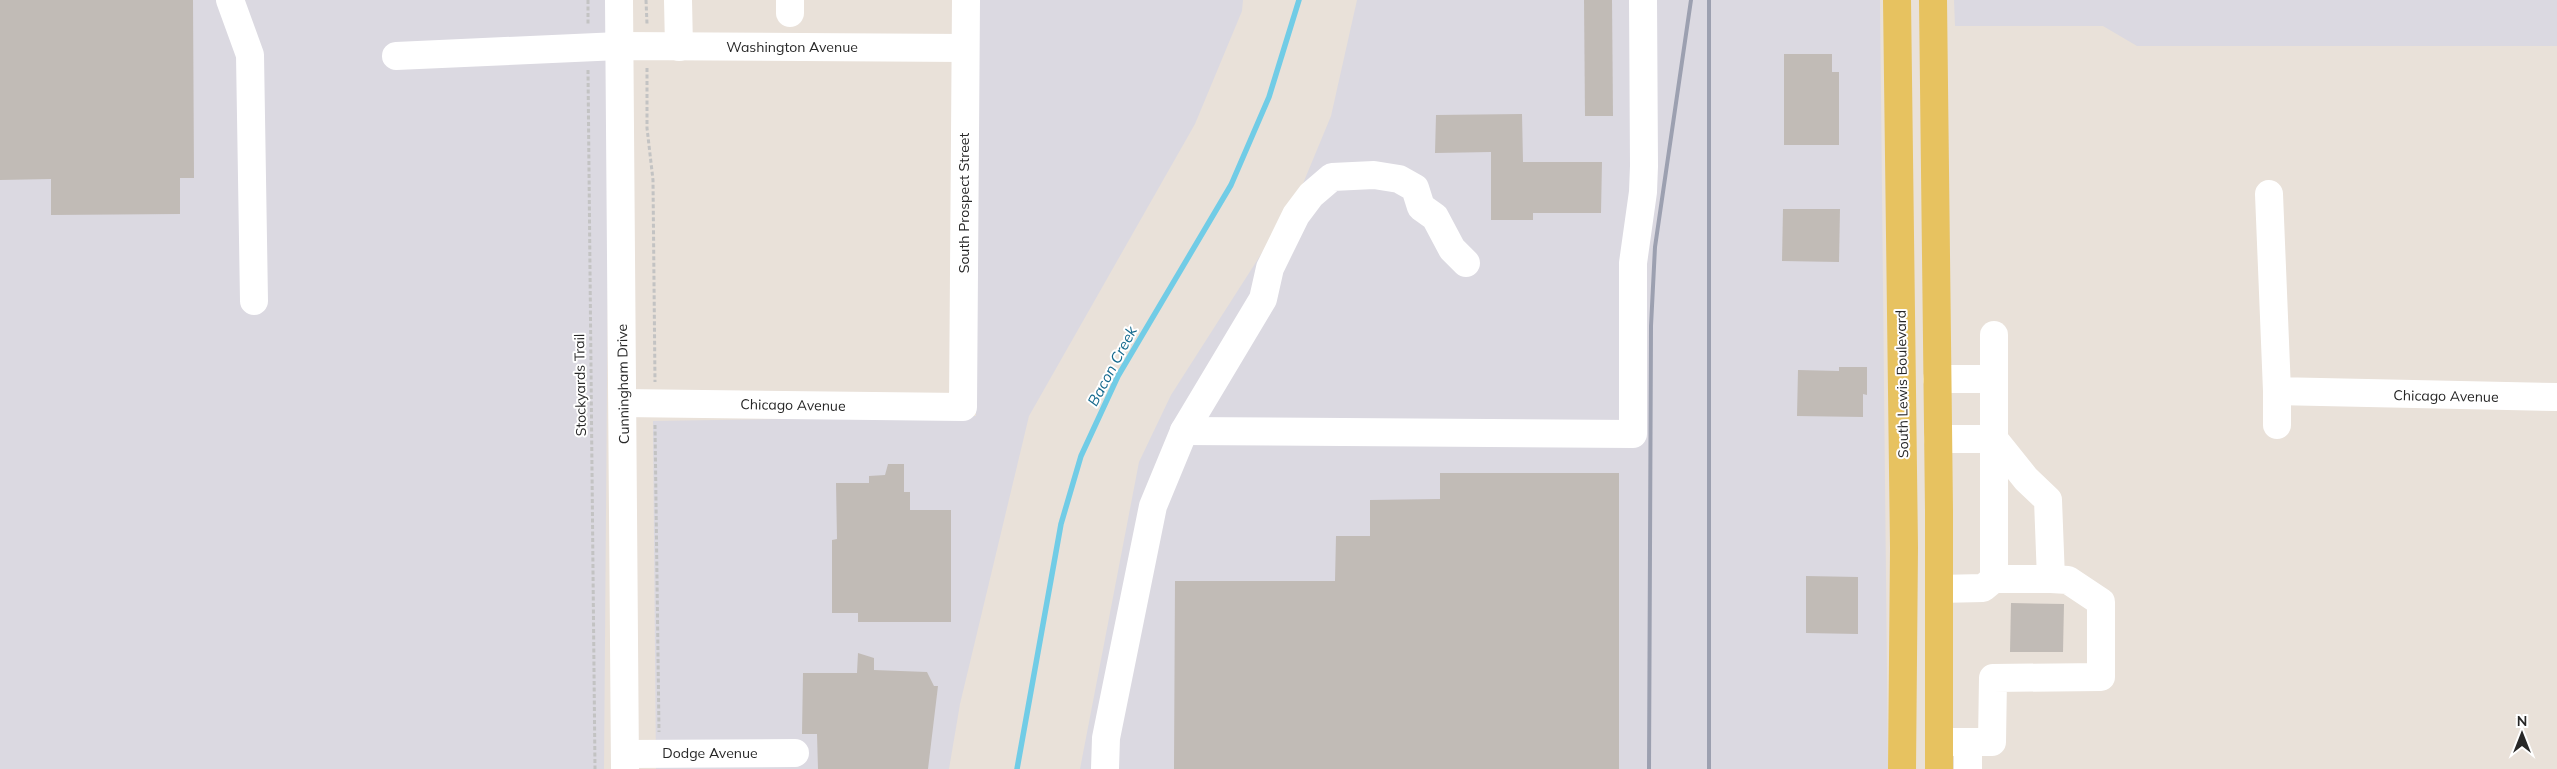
<svg xmlns="http://www.w3.org/2000/svg" width="2557" height="769" viewBox="0 0 2557 769" font-family="Mulish,sans-serif">
  <style>
    .industrial { fill: #dbd9e1 }
    .lines { fill: none; stroke-linecap: round; stroke-linejoin: round }
    .stream { stroke: #71cce6; stroke-width: 5.5 }
    .building { fill: #c1bbb6 }
    .path { stroke: #c3c3c3; stroke-width: 3; stroke-dasharray: 4 2.5; stroke-linecap: butt }
    .minor { stroke: #fff; stroke-width: 28 }
    .major { stroke: #e7c260; stroke-width: 28 }
    .rail { stroke: #9ca0b0; stroke-width: 4 }
    .labels { text-anchor: middle; dominant-baseline: central; stroke-width: 4; stroke-linejoin: round; paint-order: stroke }
    .street-label { font-size: 14px; fill: #272727; stroke: #fff }
    .water-label { font-size: 15px; font-style: italic; fill: #15698d; stroke: #fff }
  </style>
  <rect width="100%" height="100%" fill="#e9e1d9"/>
  <g class="industrial">
    <path d="M0 0H610L604 769H0Z"/>
    <path d="M977 0H1243L1242 11 1195 124 1029 416 960 704 949 769H656L653 421 976 416Z"/>
    <path d="M1357 0H1880L1888 769H1080L1139 462 1171 395 1297 198 1331 116Z"/>
    <path d="M1954 0H2557V46H2137L2103 26H1955Z"/>
  </g>
  <g class="lines">
    <path class="stream" d="M1017 769 1061 524 1081 456 1118 376 1231 185 1269 97 1299 0"/>
  </g>
  <g class="building">
    <path d="M0 0H193L194 178H180V214L51 215V179L0 180Z"/>
    <path d="M1584 0H1612L1613 116H1585Z"/>
    <path d="M1784 54H1832V72H1839V145H1784Z"/>
    <path d="M1522 114 1523 162H1602L1601 213H1533V220H1491V152L1435 153 1436 115Z"/>
    <path d="M1783 209H1840L1839 262 1782 261Z"/>
    <path d="M1839 367H1867V395L1863 394V417L1797 416 1798 370 1839 371Z"/>
    <path d="M888 464H904V492H910V510H951V622H858V613H832V540L837 539 836 483H869V476L885 475Z"/>
    <path d="M1440 473H1619V769H1174L1175 581H1335L1336 536H1370V500L1440 499Z"/>
    <path d="M1806 576 1858 577V634L1806 633Z"/>
    <path d="M2011 603 2064 604 2063 652H2010Z"/>
    <path d="M858 653 874 658V670L927 672 934 686H938L928 769H818L817 734H802L803 673H857Z"/>
  </g>
  <g class="lines">
    <g class="path">
      <path d="M588 0V26"/>
      <path d="M646 0 647 24"/>
      <path d="M647 68V128L653 180 655 382"/>
      <path d="M588 70 595 769"/>
      <path d="M655 425 659 732"/>
    </g>
    <g class="minor">
      <path d="M230 0 250 55 254 301"/>
      <path d="M619 0 625 769"/>
      <path d="M678 0 679 47"/>
      <path d="M790 13V0"/>
      <path d="M396 56 619 46 965 48"/>
      <path d="M2269 194 2277 391 2557 397"/>
      <path d="M1937 379H1994V579L1983 588 1939 589"/>
      <path d="M1994 379V335"/>
      <path d="M2277 391V425"/>
      <path d="M623 403 963 407 966 0"/>
      <path d="M1184 431 1633 434V263L1643 192 1644 166 1643 0"/>
      <path d="M1938 439H1994L2026 479 2048 500 2051 579H1994"/>
      <path d="M1939 742H1992L1993 678 2101 677V602L2068 580 2051 579"/>
      <path d="M1968 742V769"/>
      <path d="M625 754 795 753"/>
      <path d="M1105 769 1106 738 1153 506 1184 431 1263 299 1270 268 1296 215 1311 195 1332 177 1374 175 1399 179 1415 188 1421 207 1435 217 1452 249 1466 263"/>
    </g>
    <g class="major">
      <path d="M1897 0 1904 548 1902 769"/>
      <path d="M1933 0 1939 510V769"/>
    </g>
    <g class="rail">
      <path d="M1709 0V769"/>
      <path d="M1649 769 1651 326 1655 247 1691 0"/>
    </g>
  </g>
  <g class="labels">
    <g class="street-label">
      <text x="792" y="47">Washington Avenue</text>
      <text transform="translate(964 203) rotate(-90)">South Prospect Street</text>
      <text transform="translate(623 384) rotate(-91)">Cunningham Drive</text>
      <text transform="translate(1902 384) rotate(-91)">South Lewis Boulevard</text>
      <text transform="translate(580 385) rotate(-91)">Stockyards Trail</text>
      <text transform="translate(2446 396) rotate(1)">Chicago Avenue</text>
      <text transform="translate(793 405) rotate(1)">Chicago Avenue</text>
      <text x="710" y="753">Dodge Avenue</text>
    </g>
    <g class="water-label">
      <text transform="translate(1112 366) rotate(-62)">Bacon Creek</text>
    </g>
  </g>
  <g transform="translate(2522 734)" stroke="#ffffff" stroke-width="4" paint-order="stroke">
  <path d="M0-4L9 19L0 12L-9 19Z" fill="#272727"/>
  <text y="-8" font-size="14" font-weight="bold" text-anchor="middle" fill="#272727">N</text>
  </g>
</svg>
